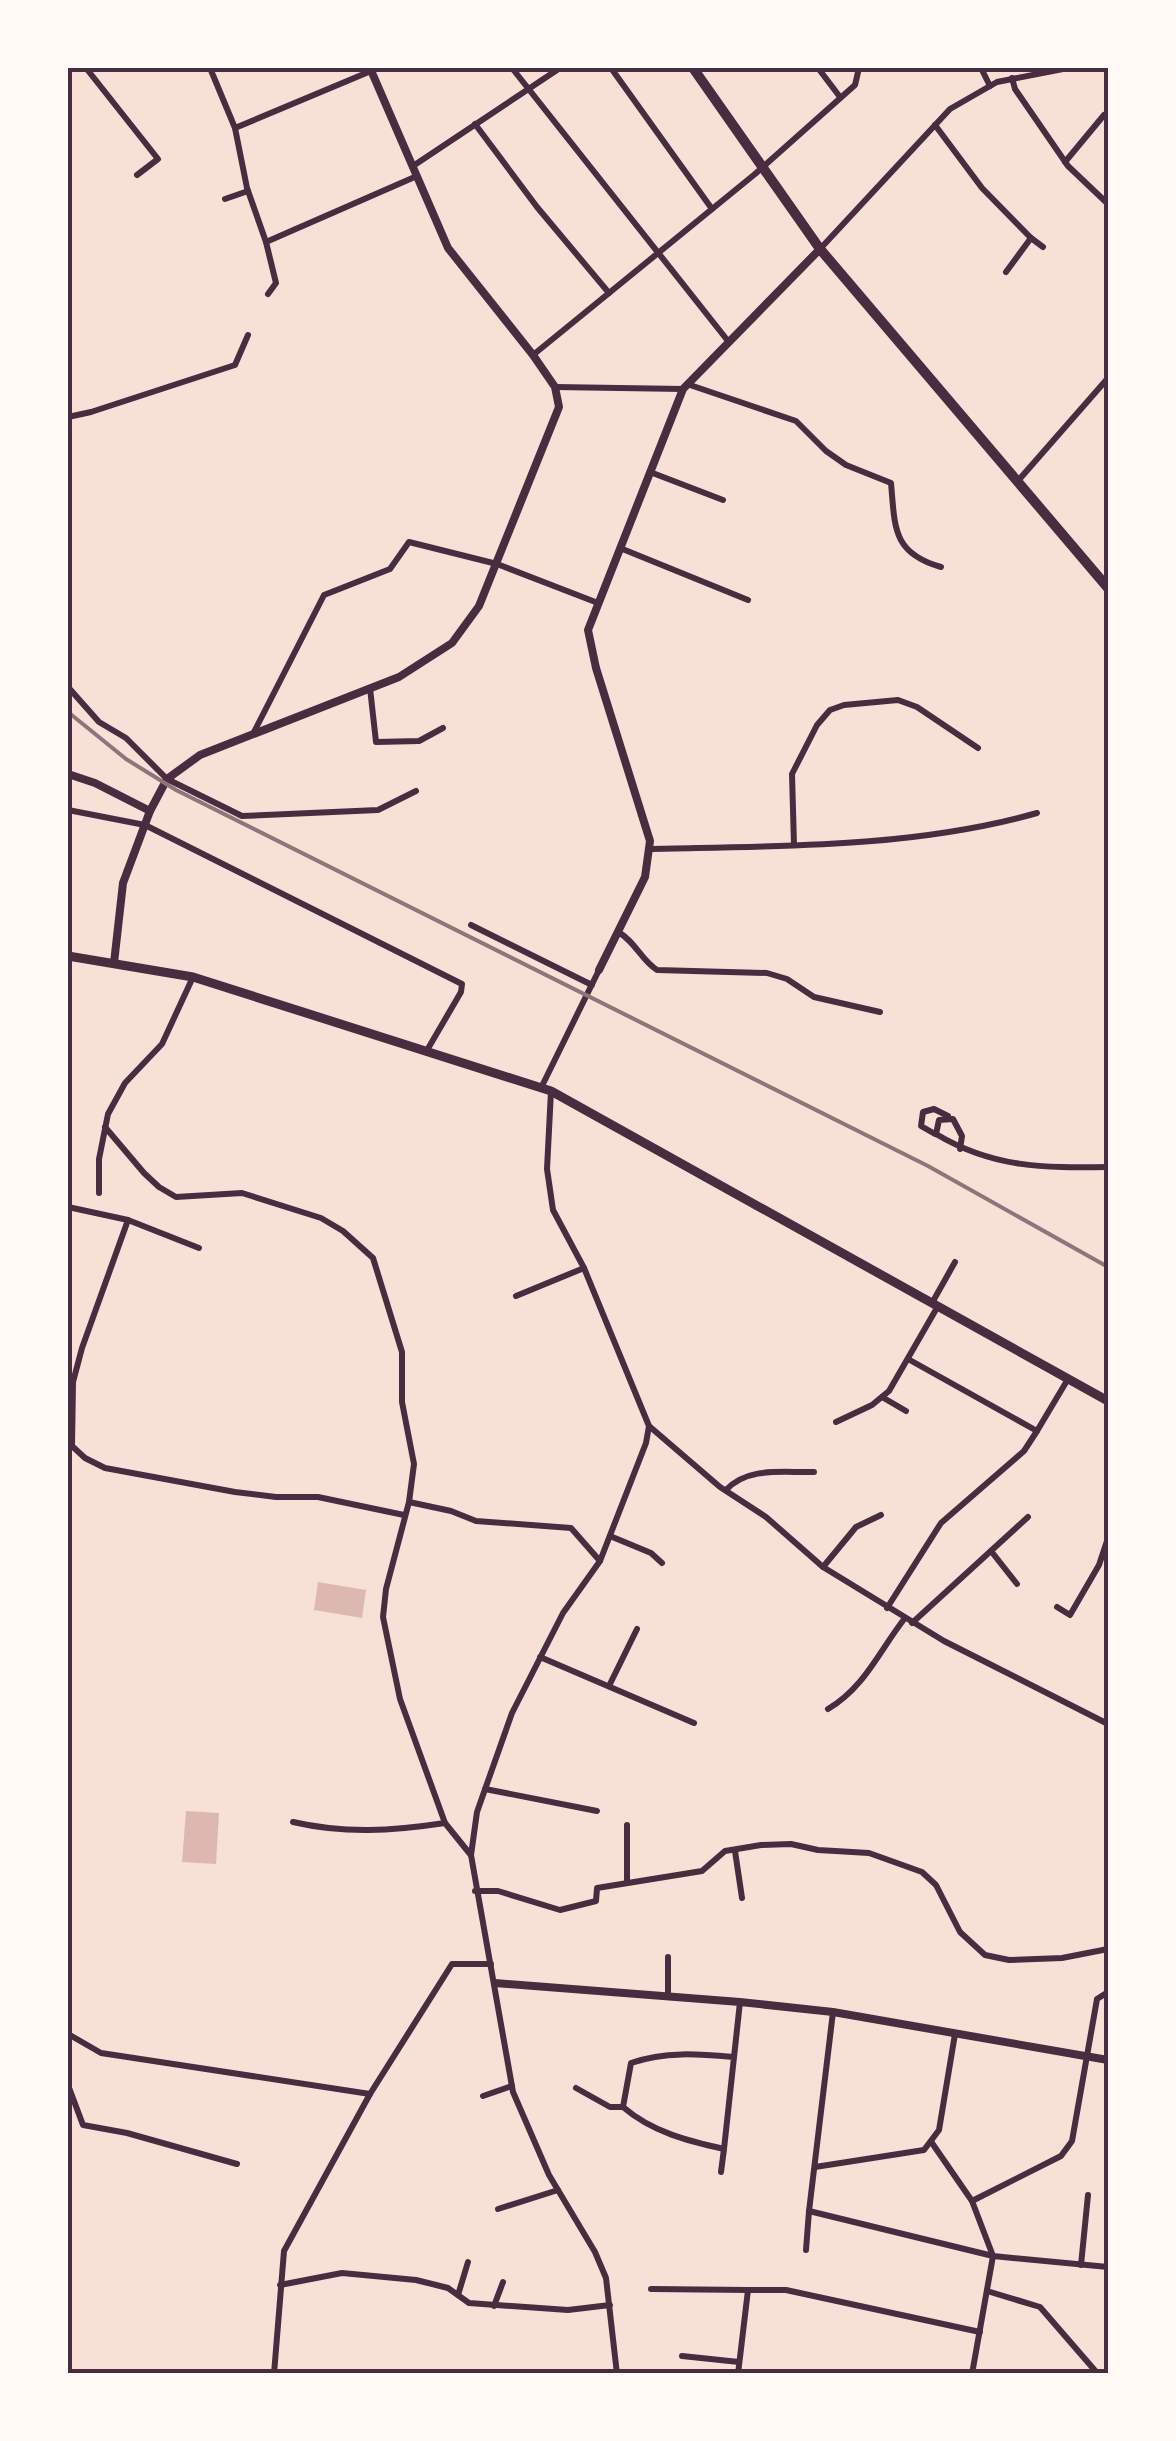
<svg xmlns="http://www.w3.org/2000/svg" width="1176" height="2441" viewBox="0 0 1176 2441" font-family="Mulish,sans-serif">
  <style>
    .water { fill: #dcb8b0 }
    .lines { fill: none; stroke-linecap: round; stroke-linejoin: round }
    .minor { stroke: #4a2c40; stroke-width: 6 }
    .tertiary { stroke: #4a2c40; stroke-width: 8 }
    .primary { stroke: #4a2c40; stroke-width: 9 }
    .trunk { stroke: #4a2c40; stroke-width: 10 }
    .rail { stroke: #8f747c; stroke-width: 4 }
    .neatline { fill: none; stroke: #4a2c40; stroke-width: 4 }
  </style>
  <rect width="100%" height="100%" fill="#f7e1d7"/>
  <g class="water">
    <path d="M318 1582 366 1590 362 1618 314 1610Z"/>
    <path d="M186 1811 219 1813 216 1864 182 1862Z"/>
  </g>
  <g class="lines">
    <g class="minor">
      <path d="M86 68 158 159 137 175"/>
      <path d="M210 68 235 128 247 188 266 242 276 283 268 294"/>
      <path d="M512 68 728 341"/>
      <path d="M611 68 712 209"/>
      <path d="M818 68 840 97"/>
      <path d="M981 68 990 86"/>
      <path d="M1012 78 1015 89 1068 166 1108 204"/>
      <path d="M475 124 537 207 609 293"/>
      <path d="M935 125 982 188 1031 238 1006 272"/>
      <path d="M235 128 371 71"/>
      <path d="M1065 162 1104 115"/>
      <path d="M413 166 560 68"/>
      <path d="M225 199 248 191"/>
      <path d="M1031 238 1043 247"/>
      <path d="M266 242 417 176"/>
      <path d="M820 249 950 109 997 82 1068 68"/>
      <path d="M533 355 755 174 855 85 859 68"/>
      <path d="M687 384 796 421 826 451 846 465 891 483C895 527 892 553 941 567"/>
      <path d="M555 387 683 389"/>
      <path d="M68 417 91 412 235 365 248 335"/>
      <path d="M650 472 723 500"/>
      <path d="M1017 482 1108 378"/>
      <path d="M620 548 748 600"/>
      <path d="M68 687 99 722 126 738 167 779 242 816 378 810 416 791"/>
      <path d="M370 688 376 742 419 741 443 728"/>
      <path d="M254 732 324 595 390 569 409 542 497 564 598 603"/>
      <path d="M68 810 145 825 462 984 461 992 426 1052"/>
      <path d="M794 845 792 774 817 725 830 710 844 705 898 700 917 707 978 748"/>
      <path d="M650 849C779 846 913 848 1037 813"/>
      <path d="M471 925 592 985"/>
      <path d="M618 932C635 941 641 960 657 970L767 973 787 979 814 997 880 1012"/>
      <path d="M541 1088 599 970"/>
      <path d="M551 1091 547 1169 553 1210 584 1268 649 1426 720 1487 766 1517 823 1567 944 1641 1108 1724"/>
      <path d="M105 1127 144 1173 159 1187 176 1197 242 1193 321 1218 343 1231 373 1258 402 1352V1402L414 1464 409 1502 386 1589 383 1617 400 1699 445 1823 470 1854"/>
      <path d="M935 1134 921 1126 923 1112 934 1109 948 1116"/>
      <path d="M960 1149 962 1136 953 1119 939 1120 936 1134C993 1168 1043 1168 1108 1167"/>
      <path d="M99 1193V1159L108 1114 125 1083 162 1044 193 977"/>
      <path d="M68 1207 128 1220 82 1348 73 1382 72 1446 85 1458 105 1468 235 1492 276 1497H318L404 1515"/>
      <path d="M128 1220 199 1248"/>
      <path d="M516 1296 584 1268"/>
      <path d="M932 1303 955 1262"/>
      <path d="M908 1359 1037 1431 1068 1379"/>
      <path d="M882 1397 906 1411"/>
      <path d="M836 1422 872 1405 889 1391 938 1306"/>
      <path d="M726 1490C748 1466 784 1473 814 1472"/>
      <path d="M409 1502 451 1511 476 1521 571 1528 600 1561"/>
      <path d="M610 1536 651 1553 662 1563"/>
      <path d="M991 1551 1017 1584"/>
      <path d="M823 1567 856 1527 881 1515"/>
      <path d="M1057 1607 1070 1615 1099 1565 1108 1538"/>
      <path d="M887 1608 941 1523 1024 1451 1037 1431"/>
      <path d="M912 1623 1028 1517"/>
      <path d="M540 1657 694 1723"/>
      <path d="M609 1686 637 1629"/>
      <path d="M828 1709C865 1687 879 1651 905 1618"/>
      <path d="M485 1789 597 1811"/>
      <path d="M293 1822C345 1834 392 1831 445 1823"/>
      <path d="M735 1851 742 1898"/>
      <path d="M627 1882V1825"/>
      <path d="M475 1891H498L560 1910 596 1901 597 1888 702 1871 725 1851 761 1845 791 1844 818 1850 869 1853 922 1872 936 1885 960 1932 985 1955 1009 1960 1062 1958 1108 1949"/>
      <path d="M668 1957V1996"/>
      <path d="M833 2012 809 2211 993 2256 1108 2267"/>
      <path d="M68 2034 101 2053 370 2094"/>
      <path d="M734 2057C699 2054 665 2051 631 2063L623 2107C652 2132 688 2141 724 2149L740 2002"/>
      <path d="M68 2085 83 2125 127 2133 237 2164"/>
      <path d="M576 2088 610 2107H623"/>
      <path d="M483 2096 512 2086"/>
      <path d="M932 2143 972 2201 993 2256 972 2374"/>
      <path d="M815 2167 924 2150 939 2130 955 2034"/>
      <path d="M721 2172 724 2149"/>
      <path d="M972 2201 1061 2156 1072 2141 1097 1999 1108 1992"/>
      <path d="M498 2209 558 2190"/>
      <path d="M806 2250 809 2211"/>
      <path d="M1081 2265 1088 2195"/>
      <path d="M280 2285 342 2273 416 2280 448 2288 469 2303 568 2310 610 2305"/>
      <path d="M651 2289 748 2290"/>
      <path d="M987 2291 1040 2307 1098 2374"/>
      <path d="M458 2295 468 2262"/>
      <path d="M494 2306 503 2282"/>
      <path d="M682 2356 739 2362"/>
      <path d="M274 2374 284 2251 370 2094 452 1964H491"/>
      <path d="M617 2374 606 2278 595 2252 549 2175 513 2092 471 1855 477 1812 512 1713 563 1613 600 1561 646 1443 649 1426"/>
      <path d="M738 2374 748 2290H786L980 2332"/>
    </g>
    <g class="tertiary">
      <path d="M68 774 95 783 150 811 123 883 114 963"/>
      <path d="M150 811 167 779 200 755 399 677 452 643 479 606 559 407 555 387 533 355 448 248 370 68"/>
      <path d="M599 970 645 877 650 841 596 668 588 630 683 389 820 249"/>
      <path d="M495 1983 740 2002 833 2012 1108 2060"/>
    </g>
    <path class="primary" d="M68 956 193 977 551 1091 1108 1401"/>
    <path class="trunk" d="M693 68 820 249 1108 588"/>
    <path class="rail" d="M68 712 126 759 176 790 928 1166 1108 1267"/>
  </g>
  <rect width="1176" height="2441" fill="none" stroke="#fffaf5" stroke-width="140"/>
  <rect x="70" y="70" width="1036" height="2301" class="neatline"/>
</svg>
